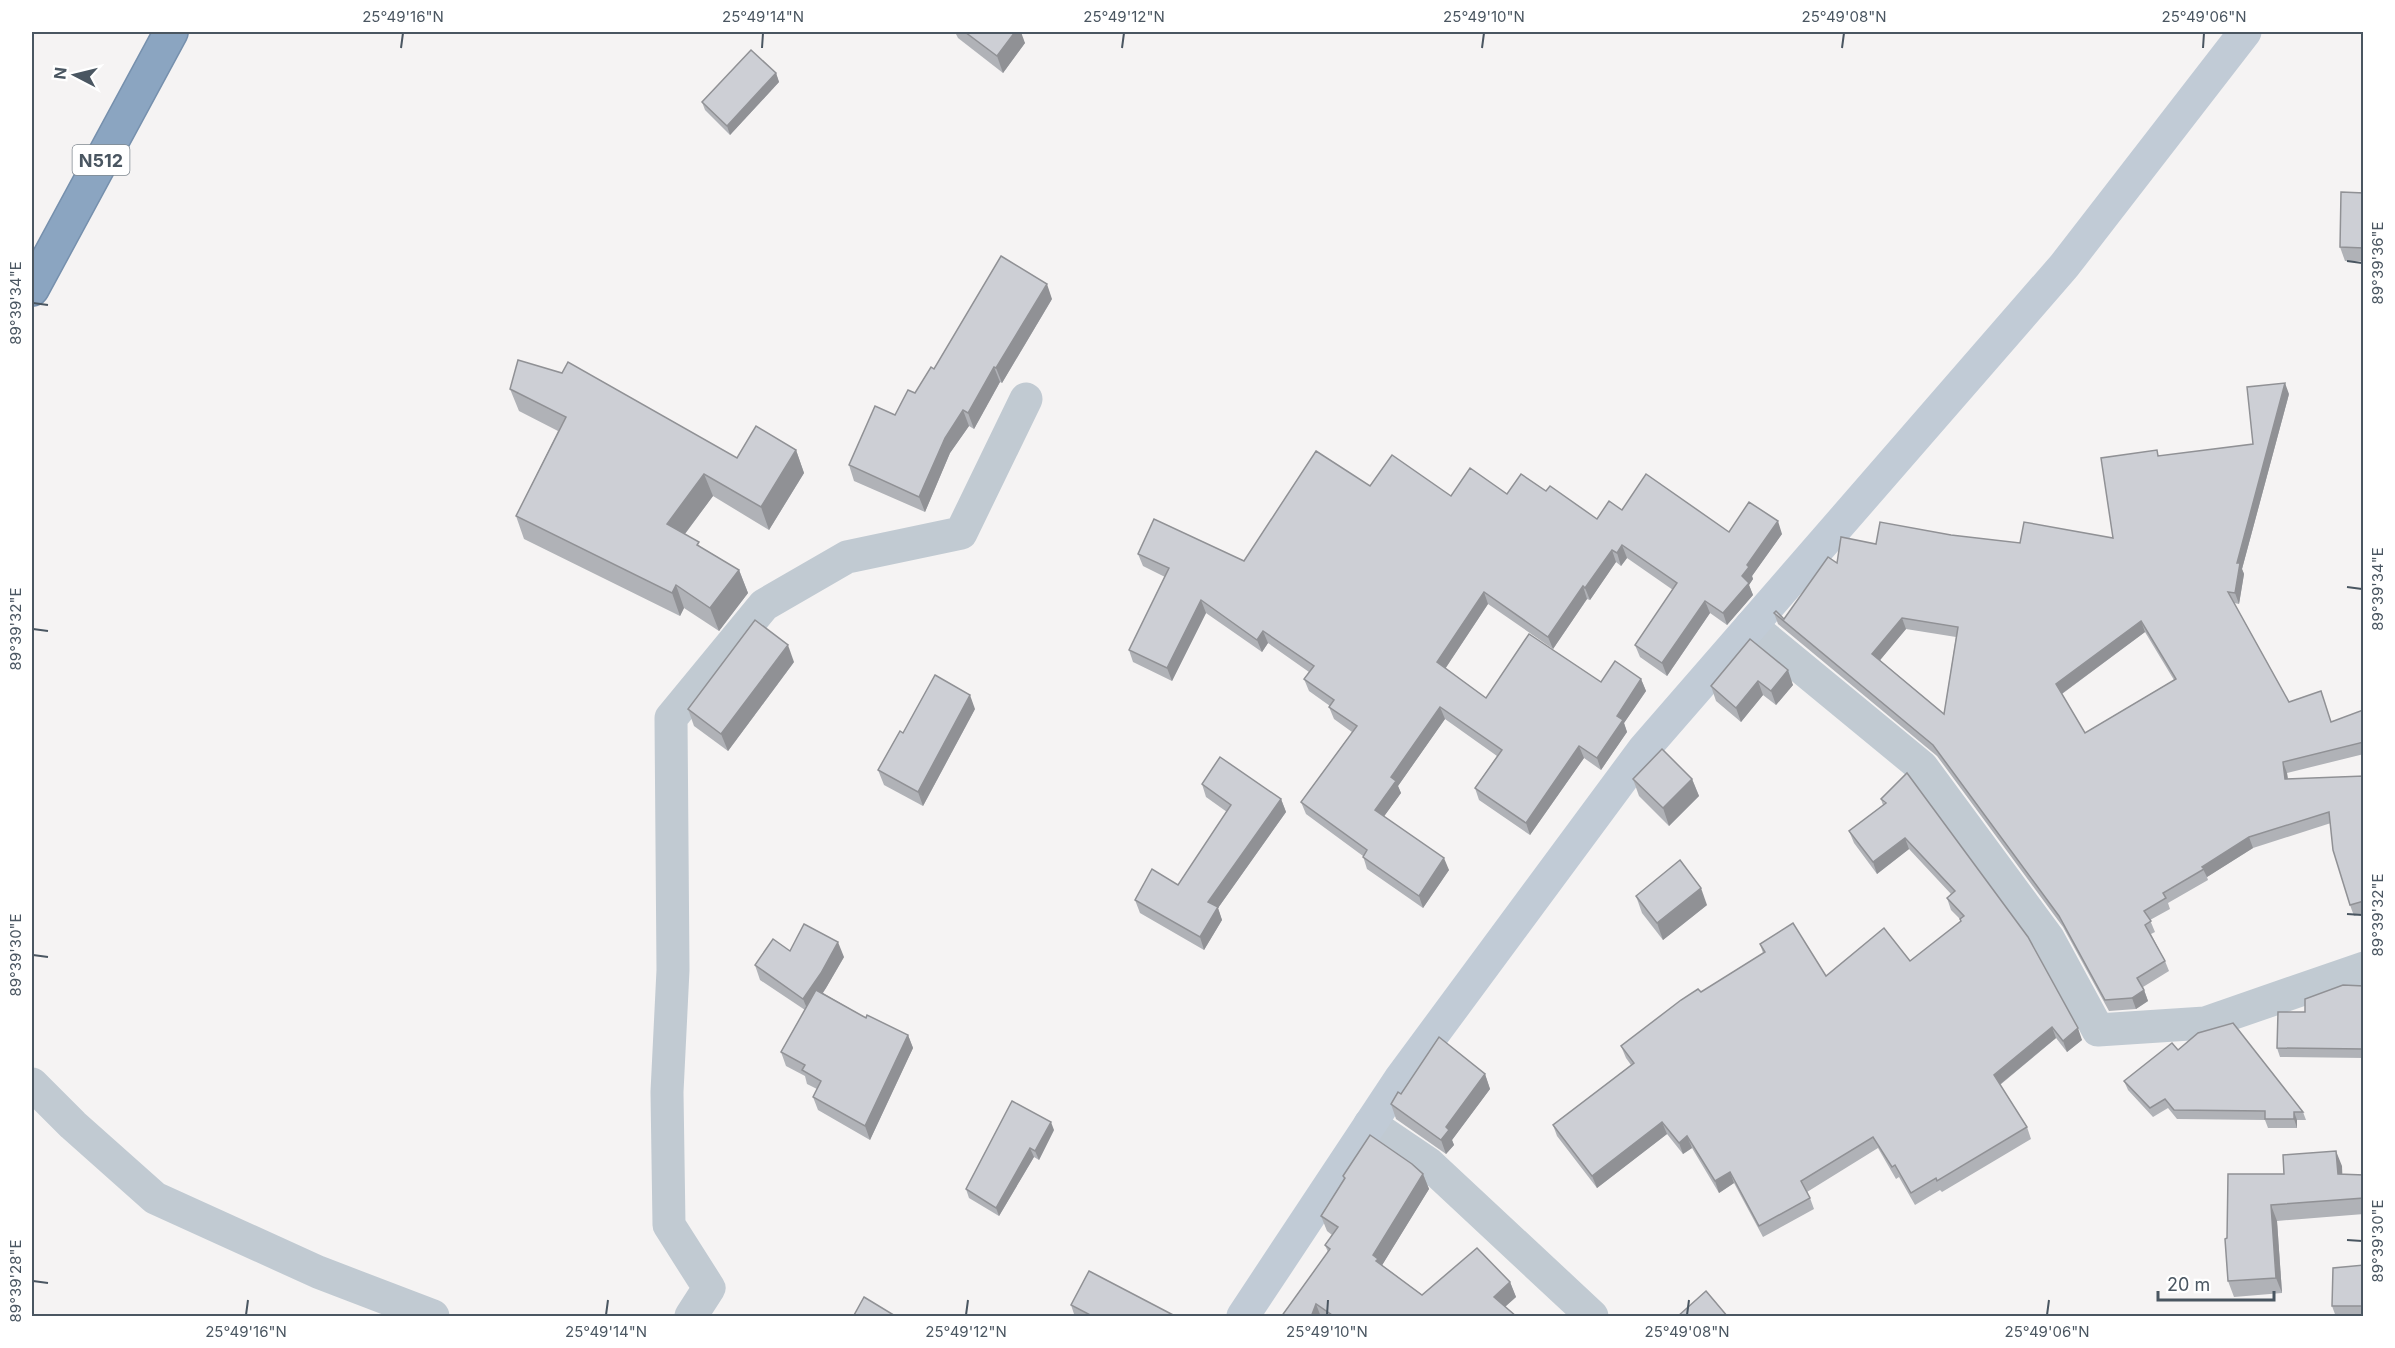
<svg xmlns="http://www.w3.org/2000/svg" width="2395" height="1348" viewBox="0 0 2395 1348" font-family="Inter,sans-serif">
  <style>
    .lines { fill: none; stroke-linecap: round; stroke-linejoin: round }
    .highway-casing { stroke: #7690ad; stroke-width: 36 }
    .street { stroke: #c1cad2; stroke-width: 33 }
    .secondary { stroke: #c1cbd6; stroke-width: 33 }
    .highway { stroke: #8ba5c1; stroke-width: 33 }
    .wall { fill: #b0b2b7; fill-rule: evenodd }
    .shaded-wall { fill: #909195 }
    .building { fill: #cdcfd5; stroke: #909195; stroke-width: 1.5; fill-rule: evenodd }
    .ticks { fill: none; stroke: #4a5661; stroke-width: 2 }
    .labels { text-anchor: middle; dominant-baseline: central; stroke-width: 4.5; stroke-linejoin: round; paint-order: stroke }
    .shield { fill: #fff; stroke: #808990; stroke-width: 1.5 }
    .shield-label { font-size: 18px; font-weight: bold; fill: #4a5661 }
    .neatline { fill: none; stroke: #4a5661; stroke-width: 2 }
    .ticks-label { font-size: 15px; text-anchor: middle; fill: #4a5661 }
  </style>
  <rect width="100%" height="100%" fill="#f5f3f3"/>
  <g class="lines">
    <g class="highway-casing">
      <path id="highway" d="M32 289 171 32"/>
    </g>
    <g class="street">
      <path d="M1751 626 1922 767 2048 938 2098 1030 2205 1023 2364 968"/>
      <path d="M32 1084 73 1125 155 1198 318 1272 433 1316"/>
      <path d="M1370 1124 1429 1164 1592 1316"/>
      <path d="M691 1316 709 1288 669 1225 667 1092 673 970 671 718 764 605 847 557 961 533 1026 399"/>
    </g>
    <path class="secondary" d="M1243 1316 1400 1079 1644 749 2064 266 2245 32"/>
    <use href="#highway" class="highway"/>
  </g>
  <g class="wall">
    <path d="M955 32H1015L1025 43 1003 73 958 38Z"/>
    <path d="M776 73 779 82 730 135 705 110 702 102Z"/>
    <path d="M2364 193V261H2345L2340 247Z"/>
    <path d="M1052 299 1002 383 1000 382 974 429 969 426 950 453 925 512 854 481 849 465 915 393 934 369Z"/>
    <path d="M510 389 737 458 796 450 804 473 769 530 713 496 685 534 701 547 739 570 748 593 719 631 684 608 680 616 524 539 516 516 558 431 519 411Z"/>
    <path d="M2289 394 2242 569 2244 574 2239 604 2234 603 2289 702 2331 722 2363 710 2364 754 2287 773 2288 779 2364 776V913L2354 916 2350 905 2331 823 2253 848 2207 877 2208 880 2168 903 2170 909 2150 920 2155 932 2151 934 2165 961 2169 971 2143 987 2148 1001 2136 1009 2109 1011 2063 927 1937 756 1778 624 1774 613 1784 619 1837 563 1876 544 1951 535 2020 543 2113 538 2159 456 2253 444ZM1906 629 1956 637 1944 714 1880 660ZM2145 632 2174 680 2085 733 2062 694Z"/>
    <path d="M1370 486 1451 496 1507 494 1546 491 1597 519 1622 510 1729 532 1782 534 1752 576 1753 579 1749 585 1753 595 1727 625 1710 613 1667 676 1640 657 1635 645 1673 590 1627 558 1621 566 1616 562 1590 600 1587 599 1553 649 1488 604 1445 669 1486 698 1601 682 1641 679 1646 691 1624 723 1627 732 1601 770 1584 758 1530 835 1479 800 1475 788 1497 756 1445 719 1398 786 1401 793 1384 816 1449 870 1423 908 1367 869 1363 856 1306 814 1301 802 1352 732 1334 719 1329 707 1330 706 1309 691 1304 679 1309 672 1268 643 1262 652 1206 613 1172 681 1133 662 1129 650 1165 577 1143 566 1138 554 1244 561Z"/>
    <path d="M1750 639 1793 685 1776 705 1763 695 1741 722 1716 701 1711 686Z"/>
    <path d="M794 662 728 751 694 726 688 709Z"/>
    <path d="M975 709 923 806 884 785 878 770 903 733Z"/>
    <path d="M1633 779H1692L1699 796 1669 826 1639 796Z"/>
    <path d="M1202 784 1281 799 1286 812 1218 908 1222 920 1204 950 1140 913 1135 900 1178 885 1227 812 1206 797Z"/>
    <path d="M1881 799 2082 1040 2067 1052 2056 1038 2000 1085 2027 1127 2031 1139 1942 1192 1940 1190 1915 1205 1899 1177 1896 1179 1878 1148 1807 1192 1810 1198 1814 1209 1763 1237 1734 1183 1719 1193 1692 1148 1683 1154 1667 1134 1597 1188 1557 1136 1553 1125 1631 1065 1626 1058 1621 1046 1701 992 1763 953 1760 944 1826 976 1910 961 1961 922 1960 919 1951 910 1947 898 1951 894 1909 849 1877 874 1854 843 1849 831 1883 805Z"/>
    <path d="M1636 896 1707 905 1663 940 1642 913Z"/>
    <path d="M790 951 844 957 823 993 866 1018 908 1035 913 1048 870 1140 818 1110 813 1097 817 1089 807 1084 805 1076 786 1066 781 1052 805 1010 760 980 755 965Z"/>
    <path d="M2364 986V1058L2280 1057 2277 1048 2305 1012Z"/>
    <path d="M2178 1050 2303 1112 2306 1120H2297V1128H2268L2265 1120 2177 1119 2168 1108 2153 1117 2128 1090 2124 1081Z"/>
    <path d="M1485 1074 1490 1089 1452 1140 1454 1145 1446 1154 1396 1119 1391 1104 1401 1094Z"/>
    <path d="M1054 1130 1039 1160 1034 1157 999 1216 969 1198 966 1189Z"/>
    <path d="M2342 1166V1174L2364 1175V1214L2277 1221 2282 1293 2234 1297 2228 1281 2227 1238 2284 1174Z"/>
    <path d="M1423 1174 1429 1189 1382 1265 1422 1295 1510 1282 1516 1297 1505 1307 1517 1317H1281L1328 1252 1325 1245 1332 1235 1327 1231 1321 1216 1344 1179 1343 1176Z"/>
    <path d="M2364 1265V1317H2336L2332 1306Z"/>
    <path d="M1071 1305 1177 1317H1075Z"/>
  </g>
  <g class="shaded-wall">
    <path d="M1015 32H1021L1025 43 1003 73 997 56Z"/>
    <path d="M776 73 779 82 730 135 727 126Z"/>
    <path d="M1047 284 1052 299 1002 383 996 368Z"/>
    <path d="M994 367 1000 382 974 429 968 413Z"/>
    <path d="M2285 383 2289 394 2242 569 2244 574 2239 604 2235 593 2237 563Z"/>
    <path d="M963 410 969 426 950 453 925 512 919 497 945 438Z"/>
    <path d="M796 450 804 473 769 530 761 507Z"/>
    <path d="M704 474 713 496 675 547 667 524Z"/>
    <path d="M1778 521 1782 534 1752 576 1753 579 1749 585 1753 595 1727 625 1723 613 1747 565Z"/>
    <path d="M1622 545 1627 558 1621 566 1617 553Z"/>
    <path d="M1612 550 1616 562 1590 600 1585 588Z"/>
    <path d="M739 570 748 593 719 631 710 608Z"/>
    <path d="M676 585 684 608 680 616 672 593Z"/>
    <path d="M1583 586 1587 599 1553 649 1548 637Z"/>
    <path d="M1484 592 1488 604 1441 675 1437 662Z"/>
    <path d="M1201 600 1206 613 1172 681 1167 668Z"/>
    <path d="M1705 601 1710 613 1667 676 1662 663Z"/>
    <path d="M1902 618 1906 629 1876 665 1872 654Z"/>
    <path d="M2141 621 2145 632 2060 695 2056 684Z"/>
    <path d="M1263 631 1268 643 1262 652 1257 640Z"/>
    <path d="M788 645 794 662 728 751 721 734Z"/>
    <path d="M1788 670 1793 685 1776 705 1771 691Z"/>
    <path d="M1641 679 1646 691 1624 723 1627 732 1601 770 1597 758 1617 716Z"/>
    <path d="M1758 681 1763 695 1741 722 1736 708Z"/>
    <path d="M970 695 975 709 923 806 918 792Z"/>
    <path d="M1440 707 1445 719 1398 786 1401 793 1380 822 1375 810 1391 777Z"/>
    <path d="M1579 746 1584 758 1530 835 1526 823Z"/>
    <path d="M2283 762 2287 773 2289 790 2285 779Z"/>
    <path d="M1692 779 1699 796 1669 826 1663 808Z"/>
    <path d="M1281 799 1286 812 1218 908 1222 920 1204 950 1200 937 1208 902Z"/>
    <path d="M2249 837 2253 848 2207 877 2202 867Z"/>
    <path d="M1905 838 1909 849 1877 874 1873 862Z"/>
    <path d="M1444 858 1449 870 1423 908 1419 896Z"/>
    <path d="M1701 888 1707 905 1663 940 1657 923Z"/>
    <path d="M838 942 844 957 826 988 809 1013 803 999Z"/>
    <path d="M2144 990 2148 1001 2136 1009 2132 998Z"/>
    <path d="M2052 1027 2056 1038 1998 1086 1994 1075Z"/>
    <path d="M2078 1028 2082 1040 2067 1052 2063 1041Z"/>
    <path d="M908 1035 913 1048 870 1140 865 1126Z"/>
    <path d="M1485 1074 1490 1089 1452 1140 1454 1145 1446 1154 1441 1140 1446 1127Z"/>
    <path d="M2294 1112 2297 1120V1128L2294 1119Z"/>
    <path d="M1051 1122 1054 1130 1039 1160 1035 1151Z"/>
    <path d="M1662 1122 1667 1134 1597 1188 1592 1176Z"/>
    <path d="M1687 1136 1692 1148 1683 1154 1679 1143Z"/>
    <path d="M1030 1148 1034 1157 999 1216 996 1208Z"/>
    <path d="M2336 1151 2342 1166 2343 1190 2338 1174Z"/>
    <path d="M1730 1172 1734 1183 1719 1193 1715 1181Z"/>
    <path d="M1423 1174 1429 1189 1381 1267 1383 1273 1373 1255Z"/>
    <path d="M2271 1205 2277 1221 2282 1293 2276 1278Z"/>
    <path d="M1510 1282 1516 1297 1499 1312 1494 1297Z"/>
    <path d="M1316 1304 1321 1317H1311Z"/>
  </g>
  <g class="building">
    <path d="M965 32H1015L997 56Z"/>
    <path d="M751 50 776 73 727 126 702 102Z"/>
    <path d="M2341 192 2364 193V248L2340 247Z"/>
    <path d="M1001 256 1047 284 996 368 994 367 968 413 963 410 945 438 919 497 849 465 875 406 895 415 908 390 915 393 931 367 934 369Z"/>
    <path d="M518 360 562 373 568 362 737 458 756 426 796 450 761 507 704 474 667 524 699 542 697 545 739 570 710 608 676 585 672 593 516 516 566 417 510 389Z"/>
    <path d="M2285 383 2237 563H2240L2235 593 2228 592 2289 702 2321 691 2331 722 2363 710 2364 742 2283 762 2285 779 2364 776V901L2350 905 2333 850 2329 812 2249 837 2202 867 2204 869 2163 893 2166 898 2144 911 2151 921 2145 925 2165 961 2137 978 2144 990 2132 998 2105 1000 2059 916 1933 745 1774 613 1776 611 1784 619 1828 557 1837 563 1841 537 1876 544 1880 522 1951 535 2020 543 2024 522 2113 538 2101 458 2157 450 2158 456 2253 444 2247 387ZM1902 618 1958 627 1944 714 1872 654ZM2141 621 2176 679 2085 733 2056 684Z"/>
    <path d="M1316 451 1370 486 1392 455 1451 496 1470 468 1507 494 1521 474 1546 491 1550 486 1597 519 1609 501 1622 510 1646 474 1729 532 1749 502 1778 521 1747 565 1749 567 1742 576 1749 583 1723 613 1705 601 1662 663 1635 645 1677 583 1622 545 1617 553 1612 550 1585 588 1583 586 1548 637 1484 592 1437 662 1486 698 1529 634 1601 682 1615 661 1641 679 1617 716 1623 720 1597 758 1579 746 1526 823 1475 788 1502 750 1440 707 1391 777 1396 781 1375 810 1444 858 1419 896 1363 857 1367 850 1301 802 1357 726 1329 707 1334 700 1304 679 1314 666 1263 631 1257 640 1201 600 1167 668 1129 650 1169 568 1138 554 1154 519 1244 561Z"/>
    <path d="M755 620 788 645 721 734 688 709Z"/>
    <path d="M1750 639 1788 670 1771 691 1758 681 1736 708 1711 686Z"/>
    <path d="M935 675 970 695 918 792 878 770 900 731 903 733Z"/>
    <path d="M1662 749 1692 779 1663 808 1633 779Z"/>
    <path d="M1220 757 1281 799 1208 902 1218 907 1200 937 1135 900 1152 869 1178 885 1231 805 1202 784Z"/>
    <path d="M1907 773 2028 937 2078 1028 2063 1041 2052 1027 1994 1075 2027 1127 1937 1181 1936 1178 1911 1193 1895 1165 1892 1167 1873 1137 1801 1181 1810 1198 1759 1226 1730 1172 1715 1181 1687 1136 1679 1143 1662 1122 1592 1176 1553 1125 1634 1063 1621 1046 1681 1000 1698 989 1701 992 1765 952 1760 944 1793 923 1826 976 1884 928 1910 961 1961 921 1960 919 1964 916 1947 898 1955 891 1905 838 1873 862 1849 831 1886 803 1881 799Z"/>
    <path d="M1680 860 1701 888 1657 923 1636 896Z"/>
    <path d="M804 924 838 942 821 973 803 999 755 965 773 939 790 951Z"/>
    <path d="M2343 985 2364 986V1049L2277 1048 2278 1012H2305V999Z"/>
    <path d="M816 990 866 1018 867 1015 908 1035 865 1126 813 1097 821 1081 802 1070 805 1065 781 1052Z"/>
    <path d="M2233 1023 2303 1112H2294V1119H2265V1111L2174 1110 2165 1099 2150 1108 2124 1081 2172 1043 2178 1050 2198 1033Z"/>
    <path d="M1439 1037 1485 1074 1446 1127 1449 1130 1441 1140 1391 1104 1398 1092 1401 1094Z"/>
    <path d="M1012 1101 1051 1122 1035 1151 1030 1148 996 1208 966 1189Z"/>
    <path d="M1370 1135 1412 1164 1423 1174 1373 1255 1378 1259 1376 1261 1422 1295 1477 1248 1510 1282 1494 1297 1517 1317H1335L1316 1304 1311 1317H1281L1330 1249 1325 1245 1338 1227 1321 1216 1345 1178 1343 1176Z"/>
    <path d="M2336 1151 2338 1174 2364 1175V1198L2271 1205 2276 1278 2228 1281 2225 1239 2227 1238 2228 1174H2284L2283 1155Z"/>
    <path d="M2364 1265V1306H2332L2333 1268Z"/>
    <path d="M1089 1271 1177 1317H1094L1071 1305Z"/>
    <path d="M1706 1291 1728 1317H1677Z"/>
    <path d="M864 1297 897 1317H853Z"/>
  </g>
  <path class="ticks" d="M401 48 403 33M762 48 763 33M1122 48 1124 33M1482 48 1484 33M1842 48 1844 33M2203 48 2204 33M2347 261 2362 263M33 303 48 305M2347 587 2362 589M33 629 48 631M2347 914 2362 915M33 955 48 957M2347 1240 2362 1241M33 1281 48 1283M246 1315 248 1300M606 1315 608 1300M966 1315 968 1300M1327 1315 1328 1300M1687 1315 1689 1300M2047 1315 2049 1300"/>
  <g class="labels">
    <rect class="shield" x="72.5" y="145" width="57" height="30" rx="4.5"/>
    <g class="shield-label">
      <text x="101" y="160">N512</text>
    </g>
  </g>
  <rect width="2395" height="1348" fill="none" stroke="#ffffff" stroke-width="66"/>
  <g transform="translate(75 75) rotate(277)" stroke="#ffffff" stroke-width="4.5" paint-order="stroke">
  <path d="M0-4.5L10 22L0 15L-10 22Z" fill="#4a5661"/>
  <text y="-9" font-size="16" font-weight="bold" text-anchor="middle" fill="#4a5661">N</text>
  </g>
  <path d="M2158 1291v9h116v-9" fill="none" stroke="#4a5661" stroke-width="3"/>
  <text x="2167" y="1291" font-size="18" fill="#4a5661" stroke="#ffffff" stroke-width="4.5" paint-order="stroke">20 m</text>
  <rect x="33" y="33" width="2329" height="1282" class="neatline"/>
  <g class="ticks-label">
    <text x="403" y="22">25°49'16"N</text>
    <text x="763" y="22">25°49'14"N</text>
    <text x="1124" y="22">25°49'12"N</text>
    <text x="1484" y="22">25°49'10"N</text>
    <text x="1844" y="22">25°49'08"N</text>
    <text x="2204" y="22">25°49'06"N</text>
    <text transform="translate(2378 263) rotate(-90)" y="5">89°39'36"E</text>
    <text transform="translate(16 303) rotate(-90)" y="5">89°39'34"E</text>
    <text transform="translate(2378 589) rotate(-90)" y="5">89°39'34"E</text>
    <text transform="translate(16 629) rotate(-90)" y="5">89°39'32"E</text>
    <text transform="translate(2378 915) rotate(-90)" y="5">89°39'32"E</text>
    <text transform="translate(16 955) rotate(-90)" y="5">89°39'30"E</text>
    <text transform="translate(2378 1241) rotate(-90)" y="5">89°39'30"E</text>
    <text transform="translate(16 1281) rotate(-90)" y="5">89°39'28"E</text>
    <text x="246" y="1337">25°49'16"N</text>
    <text x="606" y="1337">25°49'14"N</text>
    <text x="966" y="1337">25°49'12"N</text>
    <text x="1327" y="1337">25°49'10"N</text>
    <text x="1687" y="1337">25°49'08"N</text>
    <text x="2047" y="1337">25°49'06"N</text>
  </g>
</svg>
